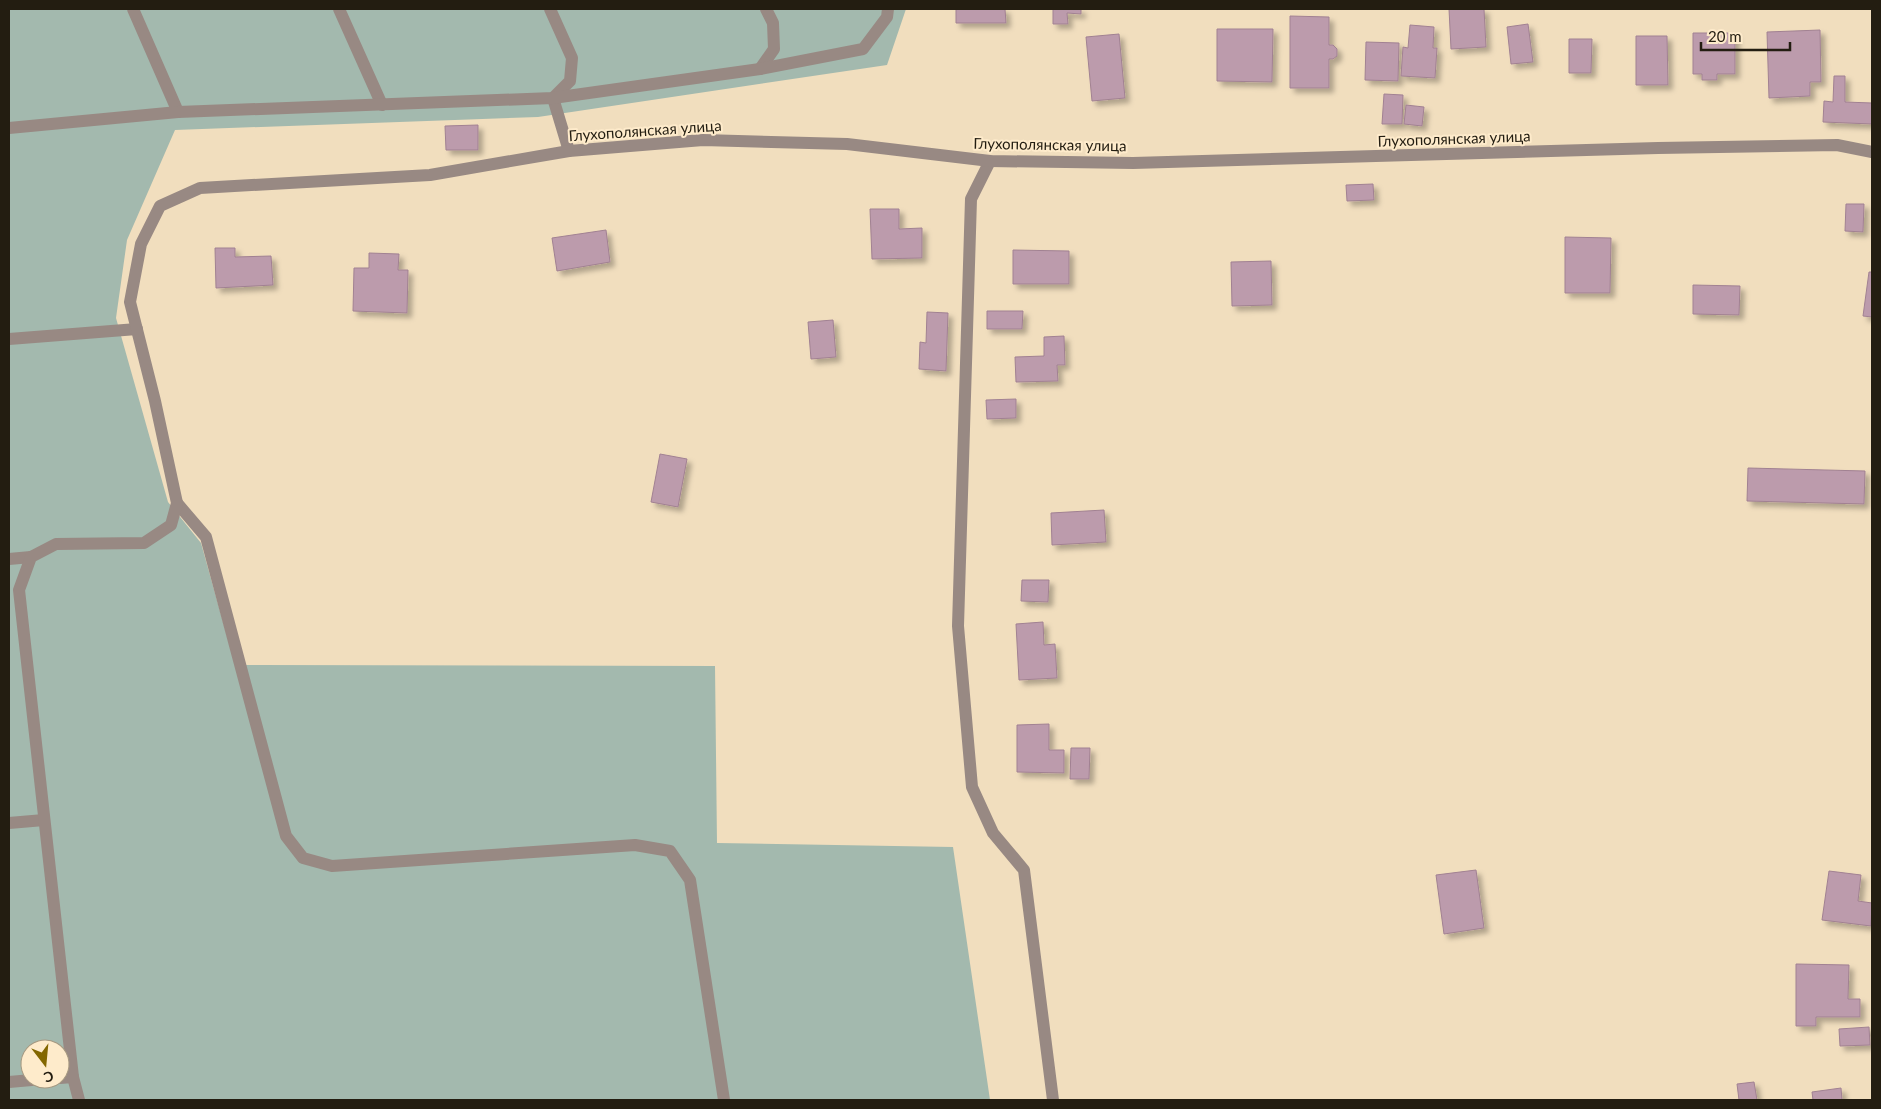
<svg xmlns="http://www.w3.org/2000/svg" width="1881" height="1109" viewBox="0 0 1881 1109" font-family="Lato,sans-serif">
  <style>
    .green { fill: #a3b9ae; fill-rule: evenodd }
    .building { fill: #bc9bac; stroke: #a18192; filter: url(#shadow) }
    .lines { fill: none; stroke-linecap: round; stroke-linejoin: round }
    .minor { stroke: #988983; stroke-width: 12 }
    .labels { text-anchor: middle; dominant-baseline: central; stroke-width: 4; stroke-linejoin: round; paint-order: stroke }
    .street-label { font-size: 15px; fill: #231d11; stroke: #feebcb }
  </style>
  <defs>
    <filter id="shadow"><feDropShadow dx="4.5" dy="4.5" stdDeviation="2.5" flood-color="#0004"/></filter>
  </defs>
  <rect width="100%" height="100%" fill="#f1debe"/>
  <path class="green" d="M9 9H906L887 65 538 117 175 130 127 240 116 318 168 502 201 543 235 665 715 666 717 843 953 847 990 1100H9ZM30 1049H60V1079H30Z"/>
  <g class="building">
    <path d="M956 9H1005L1006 23H956Z"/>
    <path d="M1053 9H1081V14L1067 13 1068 24H1053Z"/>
    <path d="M1449 9H1484L1486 47 1451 49Z"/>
    <path d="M1290 16 1329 17V45H1333L1337 49V56L1333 59H1329V88H1290Z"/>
    <path d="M1528 24 1533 62 1511 64 1507 27Z"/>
    <path d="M1410 25 1434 27 1433 48H1437L1435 78 1401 76 1403 47 1408 48Z"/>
    <path d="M1217 29H1273L1272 82 1217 81Z"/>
    <path d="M1820 30 1821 82H1810V96L1769 98 1767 32Z"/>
    <path d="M1693 33H1735V74H1717V80H1702V74H1693Z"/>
    <path d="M1119 34 1125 98 1092 101 1086 37Z"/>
    <path d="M1636 36H1667L1668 85H1636Z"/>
    <path d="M1569 39H1592L1591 73H1569Z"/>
    <path d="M1366 42 1399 43 1398 81 1365 80Z"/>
    <path d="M1834 76H1845V102L1872 103V124L1823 122 1824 101 1833 102Z"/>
    <path d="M1384 94 1403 95 1402 124H1382Z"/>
    <path d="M1406 105 1424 107 1422 126 1404 124Z"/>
    <path d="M478 125V150H446L445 126Z"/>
    <path d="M1373 184 1374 200 1347 201 1346 185Z"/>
    <path d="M1846 204H1864L1863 232 1845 231Z"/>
    <path d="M870 209H899V229L922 228V258L872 259Z"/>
    <path d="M606 230 610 262 557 271 552 238Z"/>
    <path d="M1565 237 1611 238 1610 293H1565Z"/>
    <path d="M215 248H235V257L271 256 273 285 216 288Z"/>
    <path d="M1013 250 1069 251V284H1013Z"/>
    <path d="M369 253 399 254 398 270H408L407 313 353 311 354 268H369Z"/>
    <path d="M1271 261 1272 305 1232 306 1231 262Z"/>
    <path d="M1869 272H1872V317L1863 316Z"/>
    <path d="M1693 285 1740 286 1739 315 1693 314Z"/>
    <path d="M987 311H1023L1022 329H987Z"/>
    <path d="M927 312 948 313 946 371 919 369 920 342 926 343Z"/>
    <path d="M833 320 836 357 811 359 808 322Z"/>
    <path d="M1064 336 1065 365H1057L1058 381 1016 382 1015 357 1044 356V337Z"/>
    <path d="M1016 399V418L987 419 986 400Z"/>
    <path d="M660 454 687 459 678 507 651 502Z"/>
    <path d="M1748 468 1865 471 1864 504 1747 501Z"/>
    <path d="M1104 510 1106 542 1052 545 1051 513Z"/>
    <path d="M1022 580H1049L1048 602 1021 601Z"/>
    <path d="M1043 622 1044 645 1055 644 1057 678 1019 680 1016 624Z"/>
    <path d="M1049 724V750H1064V773L1017 772V725Z"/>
    <path d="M1071 748H1090L1089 779H1070Z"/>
    <path d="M1476 870 1484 928 1444 934 1436 875Z"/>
    <path d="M1829 871 1861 875 1858 901 1872 903 1871 926 1822 920Z"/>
    <path d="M1796 964 1849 965 1848 999H1860V1017H1816V1026H1796Z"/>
    <path d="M1869 1027 1870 1045 1840 1046 1839 1029Z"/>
    <path d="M1754 1082 1757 1100H1739L1737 1084Z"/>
    <path d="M1841 1088 1842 1100H1813L1812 1092Z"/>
  </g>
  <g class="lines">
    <g class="minor">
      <path d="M133 9 178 112"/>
      <path d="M339 9 382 105"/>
      <path d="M550 9 572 58 570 81 553 98 569 151"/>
      <path d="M760 69 774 49 773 23 766 9"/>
      <path d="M9 128 178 112 553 98 760 69 863 49 887 17 888 9"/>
      <path d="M990 161 971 199 958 626 972 787 993 833 1024 870 1053 1100"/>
      <path d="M9 339 137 329"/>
      <path d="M177 503 206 537 286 836 303 858 332 866 635 845 670 851 690 880 724 1100"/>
      <path d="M9 559 31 557"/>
      <path d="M9 823 44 820"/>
      <path d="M60 1078 73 1077"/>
      <path d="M9 1082 43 1079"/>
      <path d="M79 1100 73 1077 19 590 31 557 56 544 144 543 171 525 177 503 155 401 130 302 141 244 160 206 200 188 430 175 569 151 703 140 847 144 990 161 1133 163 1658 148 1837 145 1872 152"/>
    </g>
  </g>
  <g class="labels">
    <g class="street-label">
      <text transform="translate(645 130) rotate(-4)">Глухополянская улица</text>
      <text transform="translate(1454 138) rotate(-2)">Глухополянская улица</text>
      <text transform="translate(1050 144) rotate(1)">Глухополянская улица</text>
    </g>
  </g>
  <rect width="1881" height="1109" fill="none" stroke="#231d11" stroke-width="20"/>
  <g transform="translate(45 1064) rotate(164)"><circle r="24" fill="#feebcb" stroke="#a69981"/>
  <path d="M0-4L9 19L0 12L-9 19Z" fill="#836700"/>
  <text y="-8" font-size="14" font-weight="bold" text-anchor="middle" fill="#231d11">С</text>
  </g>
  <path d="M1701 42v8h89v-8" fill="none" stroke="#231d11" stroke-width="2.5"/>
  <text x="1708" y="42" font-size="15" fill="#231d11" stroke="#feebcb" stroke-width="4" paint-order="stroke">20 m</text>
</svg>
